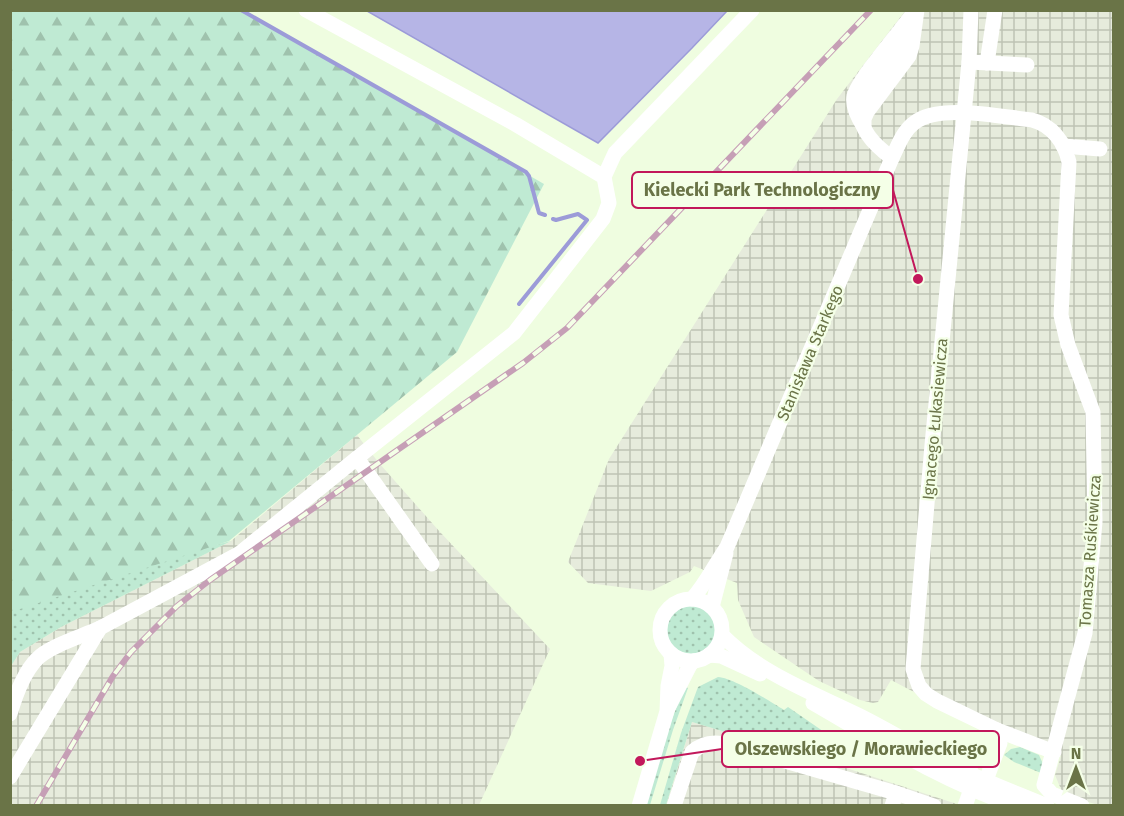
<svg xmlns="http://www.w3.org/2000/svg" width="1124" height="816" viewBox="0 0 1124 816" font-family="'Fira Sans',sans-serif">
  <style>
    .industrial { fill: url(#industrial-grid) }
    .grass { fill: url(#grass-dots) }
    .forest { fill: url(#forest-firs) }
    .water { fill: #b6b5e6; stroke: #9c9bd8; stroke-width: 1.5 }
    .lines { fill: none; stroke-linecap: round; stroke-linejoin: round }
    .stream { stroke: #9c9bd8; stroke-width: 4 }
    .minor { stroke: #fff; stroke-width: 15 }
    .rail-casing { stroke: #c69fb6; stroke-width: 6 }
    .rail { stroke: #f4ffe7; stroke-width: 4; stroke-dasharray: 11; stroke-linecap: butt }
    .labels { text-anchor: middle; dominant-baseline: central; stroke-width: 4.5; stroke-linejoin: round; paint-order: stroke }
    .street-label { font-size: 16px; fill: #6a7447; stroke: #f4ffe7 }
    .leader { fill: none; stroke: #c2185b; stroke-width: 2 }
    .callout-dot { fill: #c2185b; stroke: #f4ffe7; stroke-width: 2 }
    .callout { fill: #f4ffe7; stroke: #c2185b; stroke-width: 2 }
    .callout-label { font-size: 18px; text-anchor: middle; font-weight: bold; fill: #6a7447 }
  </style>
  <defs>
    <pattern id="industrial-grid" width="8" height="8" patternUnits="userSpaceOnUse" patternTransform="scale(1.5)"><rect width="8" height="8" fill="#e6ebdc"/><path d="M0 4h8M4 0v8" fill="none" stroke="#bec3b4"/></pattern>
    <pattern id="grass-dots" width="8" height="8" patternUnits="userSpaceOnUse" patternTransform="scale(1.5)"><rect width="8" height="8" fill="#bfead3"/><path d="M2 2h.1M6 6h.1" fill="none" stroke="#9fc2ad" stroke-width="1.8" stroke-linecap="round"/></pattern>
    <pattern id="forest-firs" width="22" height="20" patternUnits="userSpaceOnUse" patternTransform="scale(1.5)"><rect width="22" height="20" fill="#bfead3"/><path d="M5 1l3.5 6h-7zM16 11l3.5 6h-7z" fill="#9fc2ad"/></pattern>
  </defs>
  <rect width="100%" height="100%" fill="#effde0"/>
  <g class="industrial">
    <path d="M905 11H1113V805H1098L1063 794 1055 775 1061 756 958 715 891 680 878 702 873 703 860 700 819 681 754 637 738 600 737 583 694 566 690 572 651 591 588 583 568 562 609 459 837 99Z"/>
    <path d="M357 435 379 463 440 532 550 649 479 805 11 806V666L20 652 61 627 231 541Z"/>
    <path d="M692 722 846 768 960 805 666 806Z"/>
  </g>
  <g class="grass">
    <path d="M231 541 61 627 20 652 11 666V595Z"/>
    <circle cx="691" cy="629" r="25"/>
    <path d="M718 677C734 678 769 701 784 710L788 707 830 736 864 747V751L851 753 846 768 692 722 666 805H660L681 733 698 687Z"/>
    <path d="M684 687 688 688 673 730 650 805 645 806 668 730Z"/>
    <path d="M1020 747 1039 755 1043 764 1041 773 1014 762 1004 755 1011 749Z"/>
  </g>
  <path class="forest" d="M10 11H243L544 184 457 352 229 541 11 612Z"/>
  <path class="water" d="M367 11H727L692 48 598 143Z"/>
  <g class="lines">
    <g class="stream">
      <path d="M241 10 526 172 529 176 539 213 545 215"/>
      <path d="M519 304 587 220 578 214 556 220 553 219"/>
    </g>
    <g class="minor">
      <path d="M306 10 515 124 604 177 609 203 603 219 514 333 357 458"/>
      <path d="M916 10C903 28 859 78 854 96 852 107 858 118 864 127V119L867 112 909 56 912 46 917 10"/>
      <path d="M971 10 969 62 932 445 913 669 919 686 926 694 937 701 997 730 1054 752"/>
      <path d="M969 62 1027 65"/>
      <path d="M987 63 995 10"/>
      <path d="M1063 146 1100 149"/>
      <path d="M892 158C823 108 888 85 907 34"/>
      <path d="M604 177 615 153 752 10"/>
      <circle cx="691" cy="630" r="31"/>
      <path d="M692 599C706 584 715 564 727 547L892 158C898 146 903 131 914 123 938 103 1002 117 1032 120 1052 125 1065 143 1069 162L1061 315 1068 345 1093 412 1095 522 1085 633 1044 785 1052 794 1082 806"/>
      <path d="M712 607 726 553"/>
      <path d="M722 635C759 673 813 693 860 716 892 732 922 751 953 766 984 781 1016 793 1047 806"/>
      <path d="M709 655 721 656 760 674"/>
      <path d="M813 703C879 741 944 782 1016 806"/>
      <path d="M668 708 690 665 694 661"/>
      <path d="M10 714C15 697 24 672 37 659 49 646 83 636 100 628"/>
      <path d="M10 777 100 628 240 553 357 458 432 564"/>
      <path d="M979 784 986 780 1000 743 997 730"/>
      <path d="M896 793 934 806"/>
      <path d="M639 806 667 711 668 686 672 666 671 654"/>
      <path d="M674 806 692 752C703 742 715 741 729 745L896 793 892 806"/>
      <path d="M965 806 971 789 968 772 984 736 997 730"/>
    </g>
    <g class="rail-casing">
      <path id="rail" d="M36 806 113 676 131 652 177 606 210 580 523 363 567 328 871 10"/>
    </g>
    <use href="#rail" class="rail"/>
  </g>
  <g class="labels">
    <g class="street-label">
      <text transform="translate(810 353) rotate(-67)">Stanisława Starkego</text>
      <text transform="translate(935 419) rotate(-85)">Ignacego Łukasiewicza</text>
      <text transform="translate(1090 551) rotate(-86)">Tomasza Ruśkiewicza</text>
    </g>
  </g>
  <path class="leader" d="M918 279L893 190M640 761L722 749"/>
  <g class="callout-dot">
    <circle cx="918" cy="279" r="6"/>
    <circle cx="640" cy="761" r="6"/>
  </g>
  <g class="callout">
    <rect x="632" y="172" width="261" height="36" rx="6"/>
    <rect x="722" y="731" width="277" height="36" rx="6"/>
  </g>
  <g class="callout-label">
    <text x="762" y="196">Kielecki Park Technologiczny</text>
    <text x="861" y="755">Olszewskiego / Morawieckiego</text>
  </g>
  <rect width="1124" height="816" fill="none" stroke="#6a7447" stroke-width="24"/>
  <g transform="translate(1076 768)" stroke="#f4ffe7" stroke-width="4.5" paint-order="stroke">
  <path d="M0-4.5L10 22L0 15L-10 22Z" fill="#6a7447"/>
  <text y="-9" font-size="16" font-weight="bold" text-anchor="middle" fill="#6a7447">N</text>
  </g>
</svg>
